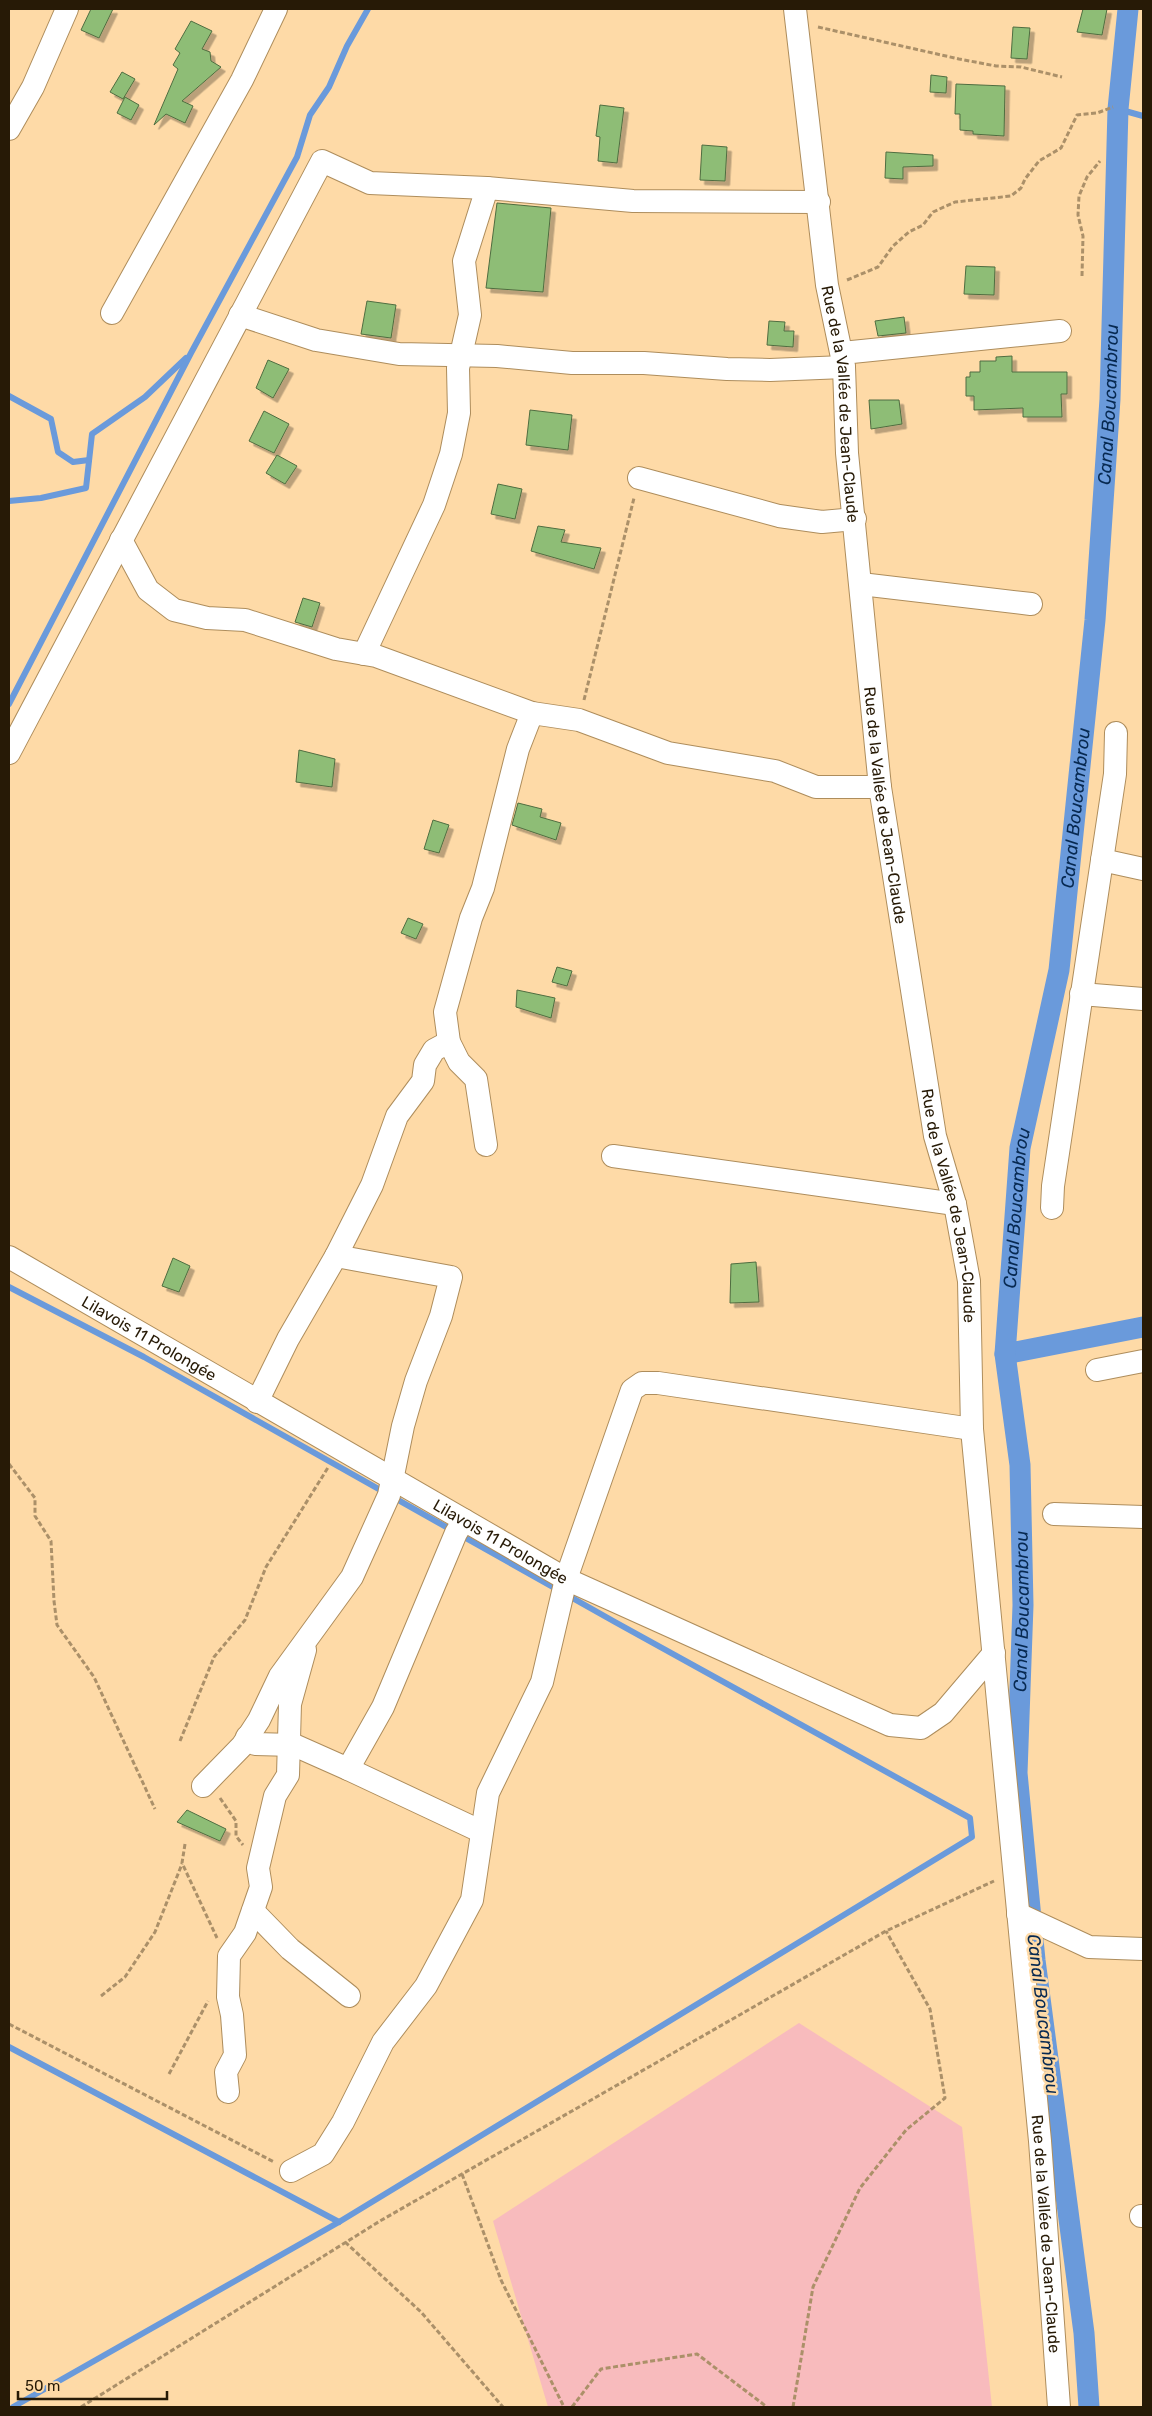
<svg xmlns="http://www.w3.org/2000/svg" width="1152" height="2416" viewBox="0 0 1152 2416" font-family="Rubik,sans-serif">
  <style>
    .green { fill: #f8bbbd }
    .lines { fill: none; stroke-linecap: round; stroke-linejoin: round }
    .stream { stroke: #6a9adb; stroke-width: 6 }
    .canal { stroke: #6a9adb; stroke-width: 21 }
    .building { fill: #8ebd76; stroke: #4f6d40; filter: url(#shadow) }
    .street-casing { stroke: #ae8d5c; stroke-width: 24 }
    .path { stroke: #ab9069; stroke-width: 3; stroke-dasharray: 5 2.5; stroke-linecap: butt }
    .street { stroke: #fff; stroke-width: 22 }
    .labels { text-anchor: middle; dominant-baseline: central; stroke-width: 5; stroke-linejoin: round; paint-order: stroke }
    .street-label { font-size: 16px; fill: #271a06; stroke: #fedaa7 }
    .water-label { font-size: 18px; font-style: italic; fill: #072951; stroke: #fedaa7 }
  </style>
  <defs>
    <filter id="shadow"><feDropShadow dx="4.5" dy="4.5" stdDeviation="0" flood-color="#0004"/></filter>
  </defs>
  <rect width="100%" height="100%" fill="#fedaa7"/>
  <path class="green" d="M799 2023 962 2127 992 2407H548L493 2221Z"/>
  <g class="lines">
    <g class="stream">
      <path d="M1118 109 1143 116"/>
      <path d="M9 396 51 419 58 452 73 462 89 460"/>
      <path d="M9 501 41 498 86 488 92 434 145 397 186 358"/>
      <path d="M9 704 191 353 297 157 310 115 329 87 347 46 368 9"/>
      <path d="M9 1287 144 1357 615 1622 970 1818 972 1837 339 2222 13 2407"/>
      <path d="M9 2047 339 2222"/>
    </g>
    <g class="canal">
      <path d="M1005 1354 1143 1327"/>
      <path id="s1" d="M1089 2407 1084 2333 1035 1960 1017 1773 1023 1605 1020 1465 1005 1354 1020 1148 1059 970 1095 620 1110 399 1118 109 1128 9"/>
    </g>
  </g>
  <g class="building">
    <path d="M91 9H113L99 38 81 30Z"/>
    <path d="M1083 9H1107L1102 35 1077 32Z"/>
    <path d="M191 21 212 31 202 49 210 52 211 61 221 67 182 101 193 106 185 123 166 114 154 125 178 69 173 65 180 53 175 49Z"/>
    <path d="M1013 27 1030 28 1027 59 1011 58Z"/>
    <path d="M122 72 135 79 123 99 110 92Z"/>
    <path d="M931 75 947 77 946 93 930 92Z"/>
    <path d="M956 84 1005 86 1004 136 973 134V131L960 130V114H955Z"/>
    <path d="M125 97 139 105 131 120 117 113Z"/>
    <path d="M600 105 624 108 617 163 598 161 600 137 596 136Z"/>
    <path d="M702 145 727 147 725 181 700 180Z"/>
    <path d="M886 152 933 155V166L903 167V179L885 178Z"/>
    <path d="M497 203 551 208 543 292 486 288Z"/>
    <path d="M966 266 995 267 994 295 964 294Z"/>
    <path d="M367 301 396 305 391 338 361 334Z"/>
    <path d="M904 317 906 333 878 336 875 321Z"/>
    <path d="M769 321 785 322 784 331H794L793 347 767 345Z"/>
    <path d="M1012 356V372H1067V394H1061L1062 417H1023V408L974 410V396H966V377H970V372H980V361H996V357Z"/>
    <path d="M268 360 289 369 273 398 256 388Z"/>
    <path d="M869 400H899L902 424 871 429Z"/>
    <path d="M530 410 572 415 568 450 526 445Z"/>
    <path d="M264 411 289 424 274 453 249 441Z"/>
    <path d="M277 455 297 466 285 484 266 473Z"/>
    <path d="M498 484 522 489 515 519 491 514Z"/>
    <path d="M538 526 565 530 561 542 601 548 594 569 531 551Z"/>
    <path d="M303 598 320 603 312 627 295 622Z"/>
    <path d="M299 750 335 759 332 787 296 782Z"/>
    <path d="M518 803 542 809 540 817 561 823 556 840 512 825Z"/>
    <path d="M433 820 449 825 439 853 424 849Z"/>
    <path d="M408 918 423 924 416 939 401 933Z"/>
    <path d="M557 967 572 971 567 986 552 982Z"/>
    <path d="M517 990 555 998 551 1018 516 1007Z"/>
    <path d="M173 1258 190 1266 179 1292 162 1286Z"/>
    <path d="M756 1262 759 1302 730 1303 731 1264Z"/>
    <path d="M187 1810 226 1829 220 1841 177 1822Z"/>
  </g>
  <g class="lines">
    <g class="street-casing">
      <g id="street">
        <path id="s2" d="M795 9 827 285 844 367 847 453 880 787 935 1136 955 1204 969 1281 972 1429 1040 2141 1059 2407"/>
        <path d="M9 129 33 87 67 9"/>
        <path d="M112 313 242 80 276 9"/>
        <path d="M240 315 316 340 399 354 497 356 572 363H644L727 369 770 370 844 367"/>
        <path d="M842 353 1060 331"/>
        <path d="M639 478 779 516 822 522 855 519"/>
        <path d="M121 540 148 590 174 610 207 618 245 620 336 649 376 656 532 713 579 720 668 753 775 771 816 787H880"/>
        <path d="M861 584 1031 604"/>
        <path d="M364 654 434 505 451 454 459 413 458 368 470 315 464 261 487 188"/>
        <path d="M9 753 322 161 370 183 487 188 633 201 819 202"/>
        <path d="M1102 860 1143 869"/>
        <path d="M1081 994 1143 999"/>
        <path d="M486 1145 476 1079 459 1062 449 1042 445 1012 471 918 483 888 518 749 532 713"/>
        <path d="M613 1156 955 1204"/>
        <path d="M1052 1208 1053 1186 1115 774 1116 733"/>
        <path id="s3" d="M9 1257 566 1579 890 1725 921 1728 943 1713 994 1653"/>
        <path d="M1097 1370 1143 1361"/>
        <path d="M257 1402 288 1339 336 1256 372 1185 397 1116 423 1081 425 1065 434 1050 449 1042"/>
        <path d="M1054 1514 1143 1517"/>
        <path d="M247 1737 255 1744 294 1745 348 1769 383 1707 456 1533 464 1520"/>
        <path d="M348 1769 480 1831"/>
        <path d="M203 1786 242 1746 259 1720 280 1676 352 1577 389 1495 403 1426 416 1381 441 1316 451 1277 336 1256"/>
        <path d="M253 1911 290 1949 349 1996"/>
        <path d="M1018 1914 1089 1947 1143 1949"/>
        <path d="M228 2092 226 2072 235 2055 232 2015 228 1997 229 1956 245 1933 261 1887 258 1868 275 1796 288 1775 290 1704 305 1650"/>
        <path d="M291 2171 323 2154 343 2122 383 2042 426 1986 472 1900 488 1793 542 1682 566 1579 632 1390 642 1383H658L972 1429"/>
        <path d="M1141 2216H1143"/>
      </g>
    </g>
    <g class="path">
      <path d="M818 27 959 59 996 66 1021 67 1062 77"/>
      <path d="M1082 276 1083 236 1078 215 1079 196 1087 177 1100 161"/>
      <path d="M847 280 878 267 893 246 909 232 923 225 933 212 955 202 1011 196 1021 188 1025 179 1039 161 1061 148 1077 115 1097 113 1113 107"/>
      <path d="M584 700 634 498"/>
      <path d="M9 1464 35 1498V1516L51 1541 54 1601 57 1625 94 1677 155 1809"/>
      <path d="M180 1741 214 1657 245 1620 266 1567 329 1466"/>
      <path d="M220 1798 236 1821V1836L243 1845"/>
      <path d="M185 1844 182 1863 217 1938"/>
      <path d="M101 1996 125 1977 155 1932 182 1864"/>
      <path d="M9 2024 274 2162"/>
      <path d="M169 2074 208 2001"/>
      <path d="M462 2174 501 2280 564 2407"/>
      <path d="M345 2242 421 2312 503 2407"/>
      <path d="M81 2407 380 2221 886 1931 994 1881"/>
      <path d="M572 2407 601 2369 697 2354 767 2407"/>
      <path d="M793 2407 813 2287 860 2188 906 2130 945 2098 930 2009 886 1931"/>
    </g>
    <use href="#street" class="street"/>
  </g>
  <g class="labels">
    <g class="street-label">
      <text stroke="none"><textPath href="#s2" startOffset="398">Rue de la Vallée de Jean-Claude</textPath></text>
      <text stroke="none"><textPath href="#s2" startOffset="802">Rue de la Vallée de Jean-Claude</textPath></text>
      <text stroke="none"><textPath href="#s2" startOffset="1208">Rue de la Vallée de Jean-Claude</textPath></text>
      <text stroke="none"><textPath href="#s3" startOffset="162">Lilavois 11 Prolongée</textPath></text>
      <text stroke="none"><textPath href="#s3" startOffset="568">Lilavois 11 Prolongée</textPath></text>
      <text stroke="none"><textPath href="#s2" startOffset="2242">Rue de la Vallée de Jean-Claude</textPath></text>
    </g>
    <g class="water-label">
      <text stroke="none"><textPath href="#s1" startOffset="2015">Canal Boucambrou</textPath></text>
      <text stroke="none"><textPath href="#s1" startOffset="1610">Canal Boucambrou</textPath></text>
      <text stroke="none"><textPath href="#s1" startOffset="1205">Canal Boucambrou</textPath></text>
      <text stroke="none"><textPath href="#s1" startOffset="800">Canal Boucambrou</textPath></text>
      <text transform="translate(1043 2014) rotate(83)">Canal Boucambrou</text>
    </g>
  </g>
  <rect width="1152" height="2416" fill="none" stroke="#271a06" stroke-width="20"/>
  <path d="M18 2391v8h149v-8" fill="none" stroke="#271a06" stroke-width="2.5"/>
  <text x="25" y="2391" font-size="15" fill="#271a06" stroke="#fedaa7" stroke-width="4" paint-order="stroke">50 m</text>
</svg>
